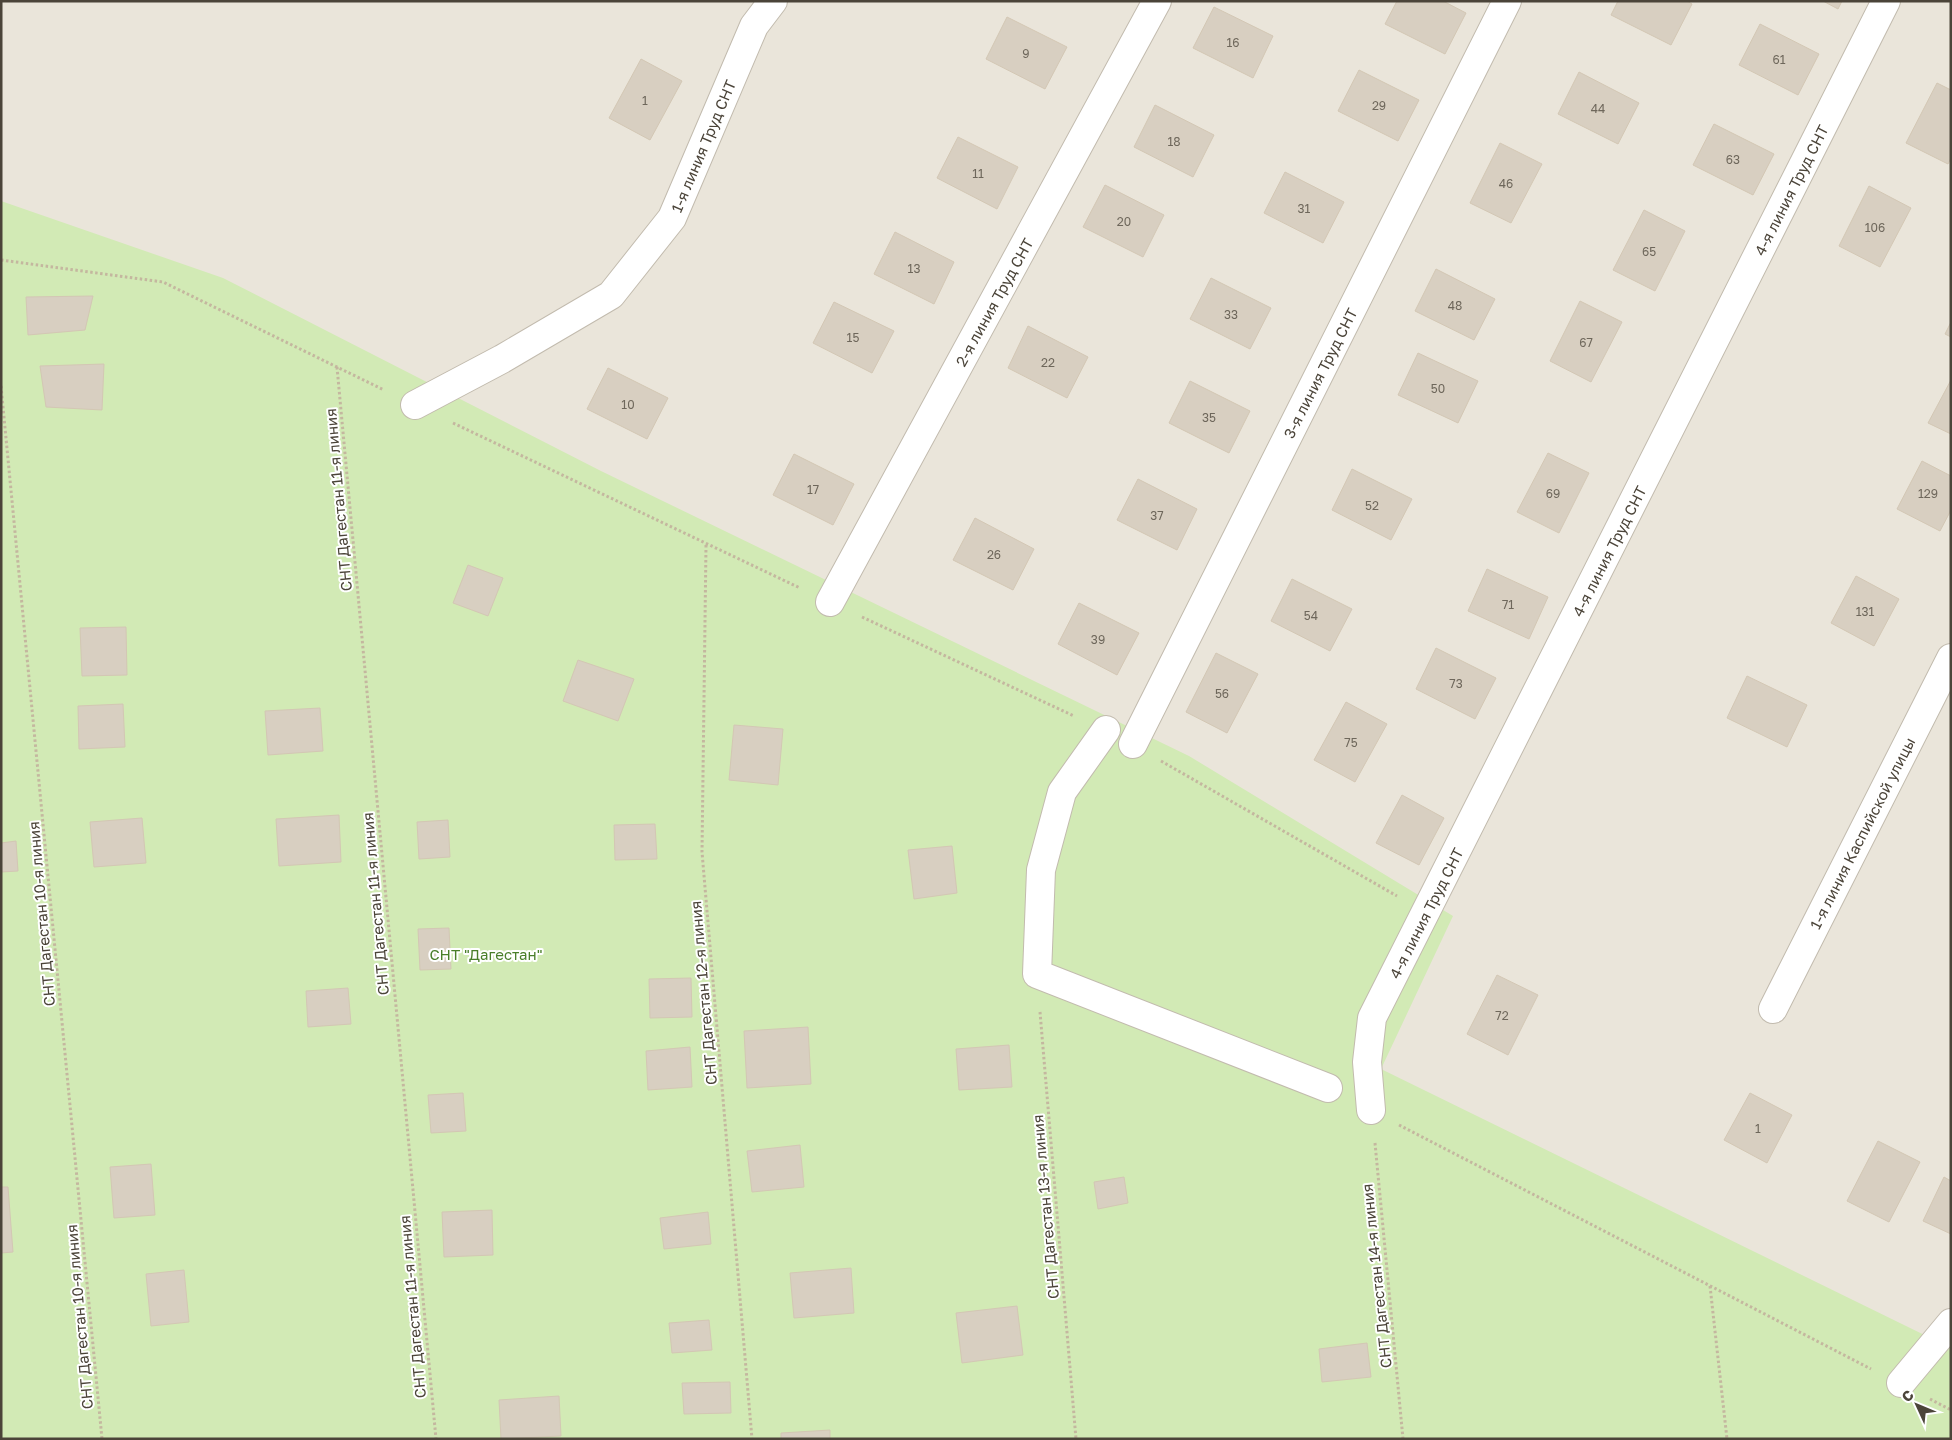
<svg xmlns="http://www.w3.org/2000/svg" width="1952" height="1440" viewBox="0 0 1952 1440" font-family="'Golos Text',sans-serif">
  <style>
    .residential { fill: #eae5da }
    .green { fill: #d2eab5 }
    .building { fill: #d8cfc1; stroke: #d3c7b4 }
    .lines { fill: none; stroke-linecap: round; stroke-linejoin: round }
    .minor-casing { stroke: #c2bbae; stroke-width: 30 }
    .path { stroke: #c4b79f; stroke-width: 3; stroke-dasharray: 2.5 2.5; stroke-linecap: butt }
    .minor { stroke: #fff; stroke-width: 28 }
    .labels { text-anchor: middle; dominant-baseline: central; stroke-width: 4; stroke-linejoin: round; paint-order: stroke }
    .number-label { font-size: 12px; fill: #6e675b }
    .street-label { font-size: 15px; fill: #4b4439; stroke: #fff }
    .park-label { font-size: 15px; fill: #4a7f2a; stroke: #fff }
  </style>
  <rect width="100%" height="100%" fill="#f6f3ec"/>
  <rect class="residential" x="1" y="1" width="1950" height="1438"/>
  <path class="green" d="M1 201 223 278 601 471 1189 756 1453 916 1381 1069 1951 1348V1439H1Z"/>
  <g class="building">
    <path d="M1397 1H1443L1466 13 1445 54 1385 24Z"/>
    <path d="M1618 1H1687L1692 4 1671 45 1611 15Z"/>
    <path d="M1823 1H1842L1838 9Z"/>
    <path d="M1214 7 1273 36 1253 78 1193 48Z"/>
    <path d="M1007 17 1067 47 1045 89 986 59Z"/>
    <path d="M1760 24 1819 54 1798 95 1739 65Z"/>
    <path d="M641 59 682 81 650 140 609 118Z"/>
    <path d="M1359 70 1419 100 1398 141 1338 111Z"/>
    <path d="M1579 72 1639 103 1618 144 1558 114Z"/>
    <path d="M1937 83 1951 90V158L1948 164 1906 143Z"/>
    <path d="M1155 105 1214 135 1193 177 1134 147Z"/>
    <path d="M1714 124 1774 154 1753 195 1693 165Z"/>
    <path d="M958 137 1018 167 997 209 937 178Z"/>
    <path d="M1500 143 1542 164 1511 223 1470 203Z"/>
    <path d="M1285 172 1344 202 1323 243 1264 213Z"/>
    <path d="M1105 185 1164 215 1143 257 1083 227Z"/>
    <path d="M1869 186 1911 208 1880 267 1839 246Z"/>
    <path d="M1644 210 1685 231 1655 291 1613 270Z"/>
    <path d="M895 232 954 262 934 304 874 274Z"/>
    <path d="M1436 269 1495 299 1474 340 1415 311Z"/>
    <path d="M1211 278 1271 308 1250 349 1190 319Z"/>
    <path d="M93 296 85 330 28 335 26 297Z"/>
    <path d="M1580 301 1622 322 1591 382 1550 361Z"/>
    <path d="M834 302 894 331 872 373 813 343Z"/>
    <path d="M1951 322V337L1945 334Z"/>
    <path d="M1028 326 1088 357 1067 398 1008 368Z"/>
    <path d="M1418 353 1478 381 1458 423 1398 395Z"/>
    <path d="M104 364 102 410 46 407 40 366Z"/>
    <path d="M608 368 668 398 647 439 587 409Z"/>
    <path d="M1951 380V434L1928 423Z"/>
    <path d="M1190 381 1250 411 1229 453 1169 423Z"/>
    <path d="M1548 453 1589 473 1559 533 1517 512Z"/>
    <path d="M794 454 854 484 833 525 773 495Z"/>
    <path d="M1922 461 1951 476V510L1940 531 1897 509Z"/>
    <path d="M1352 469 1412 499 1391 540 1332 510Z"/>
    <path d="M1138 479 1197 509 1177 550 1117 520Z"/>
    <path d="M975 518 1034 549 1013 590 953 560Z"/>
    <path d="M468 565 503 578 488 616 453 603Z"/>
    <path d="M1487 569 1548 597 1529 639 1468 611Z"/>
    <path d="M1856 576 1899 599 1874 646 1831 623Z"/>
    <path d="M1292 579 1352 609 1330 651 1271 621Z"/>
    <path d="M1079 603 1139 633 1117 675 1058 644Z"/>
    <path d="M126 627 127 675 82 676 80 628Z"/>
    <path d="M1436 648 1496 678 1475 719 1416 689Z"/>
    <path d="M1216 653 1258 674 1227 733 1186 712Z"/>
    <path d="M578 660 634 679 618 721 563 701Z"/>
    <path d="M1747 676 1807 705 1787 747 1727 718Z"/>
    <path d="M1346 702 1387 724 1355 782 1314 760Z"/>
    <path d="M123 704 125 747 79 749 78 706Z"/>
    <path d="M320 708 323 751 268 755 265 711Z"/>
    <path d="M734 725 783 729 778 785 729 780Z"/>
    <path d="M1402 795 1444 818 1419 865 1376 843Z"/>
    <path d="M339 815 341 862 279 866 276 819Z"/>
    <path d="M142 818 146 863 94 867 90 822Z"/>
    <path d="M448 820 450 857 419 859 417 822Z"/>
    <path d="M655 824 657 859 615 860 614 825Z"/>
    <path d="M16 841 18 871 1 872V843Z"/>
    <path d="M952 846 957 893 914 899 908 850Z"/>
    <path d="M449 928 451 969 420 970 418 929Z"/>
    <path d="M1497 975 1538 995 1508 1055 1467 1034Z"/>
    <path d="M691 978 692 1017 650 1018 649 979Z"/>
    <path d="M348 988 351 1024 308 1027 306 991Z"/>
    <path d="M808 1027 811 1084 747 1088 744 1031Z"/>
    <path d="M1009 1045 1012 1087 959 1090 956 1049Z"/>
    <path d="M690 1047 692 1087 648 1090 646 1051Z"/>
    <path d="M463 1093 466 1131 431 1133 428 1095Z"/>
    <path d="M1750 1093 1792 1115 1767 1163 1724 1140Z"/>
    <path d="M1878 1141 1920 1162 1889 1222 1847 1201Z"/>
    <path d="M800 1145 804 1187 752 1192 747 1151Z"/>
    <path d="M151 1164 155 1215 114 1218 110 1167Z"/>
    <path d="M1124 1177 1128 1203 1098 1209 1094 1182Z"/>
    <path d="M1944 1177 1951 1181V1234L1923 1221Z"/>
    <path d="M1 1187H8L13 1252 1 1253Z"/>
    <path d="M492 1210 493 1255 444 1257 442 1212Z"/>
    <path d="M708 1212 711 1244 664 1249 660 1218Z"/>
    <path d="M851 1268 854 1313 794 1318 790 1273Z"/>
    <path d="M184 1270 189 1322 151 1326 146 1274Z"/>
    <path d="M1017 1306 1023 1355 962 1363 956 1313Z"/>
    <path d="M709 1320 712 1350 672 1353 669 1323Z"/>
    <path d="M1367 1343 1371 1377 1322 1382 1319 1349Z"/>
    <path d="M730 1382 731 1413 684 1414 682 1383Z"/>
    <path d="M559 1396 561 1436 501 1439 499 1400Z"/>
    <path d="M830 1430V1439H781V1433Z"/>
  </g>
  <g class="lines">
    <g class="minor-casing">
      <g id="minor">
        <path d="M415 405 502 359 611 295 672 218 754 26 773 1"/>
        <path d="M830 602 1157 1"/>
        <path d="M1106 730 1062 792 1041 870 1037 974 1328 1088"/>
        <path d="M1133 744 1507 1"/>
        <path d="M1773 1009 1951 658"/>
        <path d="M1371 1110 1367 1062 1372 1018 1886 1"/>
        <path d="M1901 1383 1951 1323"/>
      </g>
    </g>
    <g class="path">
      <path d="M1 260 163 282 384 390"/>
      <path d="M337 367 436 1439"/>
      <path d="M1 386 102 1439"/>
      <path d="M453 423 800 588"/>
      <path d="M706 545 702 852 752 1439"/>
      <path d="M862 617 1074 716"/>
      <path d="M1161 761 1397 896"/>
      <path d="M1040 1012 1076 1439"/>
      <path d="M1399 1125 1871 1369"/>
      <path d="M1375 1143 1403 1439"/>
      <path d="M1710 1286 1727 1439"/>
      <path d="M1930 1399 1951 1410"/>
    </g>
    <use href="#minor" class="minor"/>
  </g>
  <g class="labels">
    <g class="number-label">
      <text x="1233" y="42">16</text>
      <text x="1026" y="53">9</text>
      <text x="1779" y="59">61</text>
      <text x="645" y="100">1</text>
      <text x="1379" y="105">29</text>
      <text x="1598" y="108">44</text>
      <text x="1174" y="141">18</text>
      <text x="1733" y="159">63</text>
      <text x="978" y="173">11</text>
      <text x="1506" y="183">46</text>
      <text x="1304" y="208">31</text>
      <text x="1124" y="221">20</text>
      <text x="1875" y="227">106</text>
      <text x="1649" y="251">65</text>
      <text x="914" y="268">13</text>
      <text x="1455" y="305">48</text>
      <text x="1231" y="314">33</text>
      <text x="853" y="337">15</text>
      <text x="1586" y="342">67</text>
      <text x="1048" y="362">22</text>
      <text x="1438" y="388">50</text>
      <text x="628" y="404">10</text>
      <text x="1209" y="417">35</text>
      <text x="813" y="489">17</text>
      <text x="1553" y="493">69</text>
      <text x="1928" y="493">129</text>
      <text x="1372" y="505">52</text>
      <text x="1157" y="515">37</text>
      <text x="994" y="554">26</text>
      <text x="1508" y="604">71</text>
      <text x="1865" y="611">131</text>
      <text x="1311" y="615">54</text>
      <text x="1098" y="639">39</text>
      <text x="1456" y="683">73</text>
      <text x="1222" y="693">56</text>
      <text x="1351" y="742">75</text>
      <text x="1502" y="1015">72</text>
      <text x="1758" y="1128">1</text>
    </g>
    <g class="street-label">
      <text transform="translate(703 146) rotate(-67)">1-я линия Труд СНТ</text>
      <text transform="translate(1791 190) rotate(-63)">4-я линия Труд СНТ</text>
      <text transform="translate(994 302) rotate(-61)">2-я линия Труд СНТ</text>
      <text transform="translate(1320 373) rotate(-63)">3-я линия Труд СНТ</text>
      <text transform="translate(338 500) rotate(-95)">СНТ Дагестан 11-я линия</text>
      <text transform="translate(1609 551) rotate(-63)">4-я линия Труд СНТ</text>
      <text transform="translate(1862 833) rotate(-63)">1-я линия Каспийской улицы</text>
      <text transform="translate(375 904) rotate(-95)">СНТ Дагестан 11-я линия</text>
      <text transform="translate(1426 913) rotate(-63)">4-я линия Труд СНТ</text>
      <text transform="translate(41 914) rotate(-95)">СНТ Дагестан 10-я линия</text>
      <text transform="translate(703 993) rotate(-95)">СНТ Дагестан 12-я линия</text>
      <text transform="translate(1045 1207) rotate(-95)">СНТ Дагестан 13-я линия</text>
      <text transform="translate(1376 1276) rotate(-96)">СНТ Дагестан 14-я линия</text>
      <text transform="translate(412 1307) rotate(-95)">СНТ Дагестан 11-я линия</text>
      <text transform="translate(79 1317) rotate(-95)">СНТ Дагестан 10-я линия</text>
    </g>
    <g class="park-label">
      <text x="486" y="954">СНТ "Дагестан"</text>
    </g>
  </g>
  <rect width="1952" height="1440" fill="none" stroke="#4b4439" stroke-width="5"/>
  <g transform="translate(1917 1405) rotate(314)" stroke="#ffffff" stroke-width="4" paint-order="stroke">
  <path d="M0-4L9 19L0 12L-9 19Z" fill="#4b4439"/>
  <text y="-8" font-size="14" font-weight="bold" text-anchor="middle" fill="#4b4439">С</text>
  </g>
</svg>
